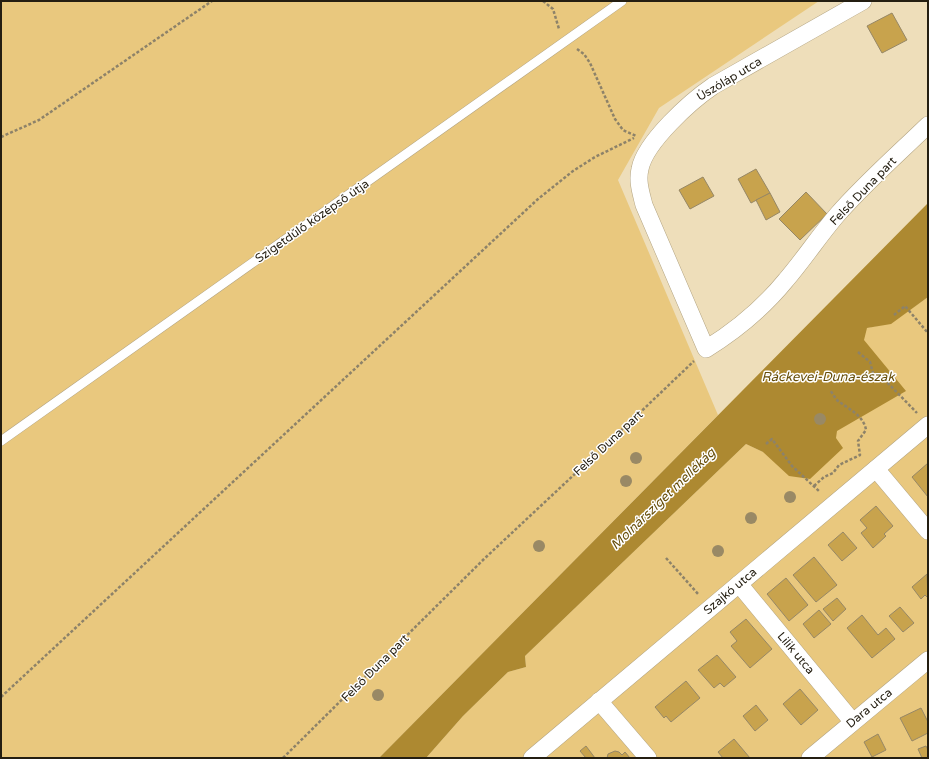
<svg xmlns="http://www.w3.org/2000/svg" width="929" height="759" viewBox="0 0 929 759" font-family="'Varela Round',sans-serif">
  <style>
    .green { fill: #e9c87e }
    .water { fill: #ad8931 }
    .building { fill: #c8a34d; stroke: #968766 }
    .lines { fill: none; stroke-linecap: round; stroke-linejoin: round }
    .lane-casing { stroke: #b3a482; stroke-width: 10 }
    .street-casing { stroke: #b3a482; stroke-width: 18 }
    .path { stroke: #8d8269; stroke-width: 2.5; stroke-dasharray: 3 2; stroke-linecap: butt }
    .lane { stroke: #fff; stroke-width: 9 }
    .street { stroke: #fff; stroke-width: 17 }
    .tree { fill: #998965 }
    .labels { text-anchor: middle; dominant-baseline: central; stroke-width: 3; stroke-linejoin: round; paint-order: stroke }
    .street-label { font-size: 12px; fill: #241e11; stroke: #fff }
    .water-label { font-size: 13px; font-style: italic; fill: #674e09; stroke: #fff }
  </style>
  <rect width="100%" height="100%" fill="#eedeba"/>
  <g class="green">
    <path d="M1 1H819L659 108 618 180 718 415 379 758H1Z"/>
    <path d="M928 297V758H426L463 716 508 672 526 667 525 656 746 444 763 452 867 328 891 323Z"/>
  </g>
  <path class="water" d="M928 203V297L891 324 867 328 864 340 906 391 837 431 836 438 843 448 810 479 789 476 763 452 746 444 525 656 526 667 508 672 463 716 426 758H379Z"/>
  <g class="building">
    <path d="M892 13 907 40 882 53 867 26Z"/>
    <path d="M756 169 770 193 751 203 738 179Z"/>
    <path d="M703 177 714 196 690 209 679 190Z"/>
    <path d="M806 192 827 214 800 240 779 219Z"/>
    <path d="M770 193 780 212 766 220 756 200Z"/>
    <path d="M928 463V497L912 477Z"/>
    <path d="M876 506 893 526 884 534 886 536 873 548 861 533 867 528 860 520Z"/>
    <path d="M843 532 857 548 842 561 828 545Z"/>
    <path d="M814 557 837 585 816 602 793 575Z"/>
    <path d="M927 574 928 598 925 595 921 599 912 587Z"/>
    <path d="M786 578 808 605 789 621 767 594Z"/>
    <path d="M837 598 846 609 833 621 823 609Z"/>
    <path d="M900 607 914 623 903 632 889 616Z"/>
    <path d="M819 610 831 624 814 638 803 624Z"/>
    <path d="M862 615 878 635 886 628 895 639 872 658 847 628Z"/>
    <path d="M746 619 772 649 750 668 731 646 737 641 730 632Z"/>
    <path d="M717 655 736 677 724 687 720 683 714 688 698 670Z"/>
    <path d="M686 681 700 698 671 722 666 716 664 718 655 707Z"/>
    <path d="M800 689 818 710 801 725 783 704Z"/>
    <path d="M756 705 768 720 755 731 743 716Z"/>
    <path d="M921 708 928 722V733L912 741 900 718Z"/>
    <path d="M878 734 886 750 872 757 864 742Z"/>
    <path d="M734 739 750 758H723L718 752Z"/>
    <path d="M586 746 595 758H586L580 751Z"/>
    <path d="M926 746 928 750V758H922L918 749Z"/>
    <path d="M615 751 619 752 622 755 625 752 630 758H607L608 754Z"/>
  </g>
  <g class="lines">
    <g class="lane-casing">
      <path id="lane" d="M1 441 622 1"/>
    </g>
    <g class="street-casing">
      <g id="street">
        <path d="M863 1 713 86C691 101 645 142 640 169 637 181 641 193 644 205L706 349C735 331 764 307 786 280 804 259 819 236 837 215 865 183 897 155 928 125"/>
        <path d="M876 469 928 531"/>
        <path d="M739 584 852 721"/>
        <path d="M599 701 648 758"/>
        <path d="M532 758 928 425"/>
        <path d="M810 758 928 660"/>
      </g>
    </g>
    <g class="path">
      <path d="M543 1 553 9 559 29"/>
      <path d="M577 49 584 54 590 63 615 119 623 130 636 136"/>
      <path d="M1 137 39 120 212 1"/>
      <path d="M894 315 905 306 928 333"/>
      <path d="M858 352 870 362 873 373 880 375 917 413"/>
      <path d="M766 444 772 439 792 466 820 492"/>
      <path d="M814 486 824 477 833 473 839 465 860 455 858 441 866 430C864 416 849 409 838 401 835 398 833 394 830 390"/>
      <path d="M666 558 699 595"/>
      <path d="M1 697 538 199 573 171 595 157 634 138"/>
      <path d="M283 758 484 559 609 442 694 361"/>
    </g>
    <use href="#lane" class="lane"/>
    <use href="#street" class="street"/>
  </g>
  <g class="tree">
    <circle cx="820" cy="419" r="6"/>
    <circle cx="636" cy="458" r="6"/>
    <circle cx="626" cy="481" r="6"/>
    <circle cx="790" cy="497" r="6"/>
    <circle cx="751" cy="518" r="6"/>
    <circle cx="539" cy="546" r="6"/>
    <circle cx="718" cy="551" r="6"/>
    <circle cx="378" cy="695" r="6"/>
  </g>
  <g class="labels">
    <g class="street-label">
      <text transform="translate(729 79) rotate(-31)">Úszóláp utca</text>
      <text transform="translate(863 191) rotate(-46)">Felső Duna part</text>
      <text transform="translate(312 221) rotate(-35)">Szigetdűlő középső útja</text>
      <text transform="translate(608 443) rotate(-43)">Felső Duna part</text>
      <text transform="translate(730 591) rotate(-40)">Szajkó utca</text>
      <text transform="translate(796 653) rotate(50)">Lilik utca</text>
      <text transform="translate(375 668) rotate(-45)">Felső Duna part</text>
      <text transform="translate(869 708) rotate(-39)">Dara utca</text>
    </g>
    <g class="water-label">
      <text x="828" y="377">Ráckevei-Duna-észak</text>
      <text transform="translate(663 499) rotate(-44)">Molnársziget mellékág</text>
    </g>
  </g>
  <rect width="929" height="759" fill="none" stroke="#241e11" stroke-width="4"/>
</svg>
